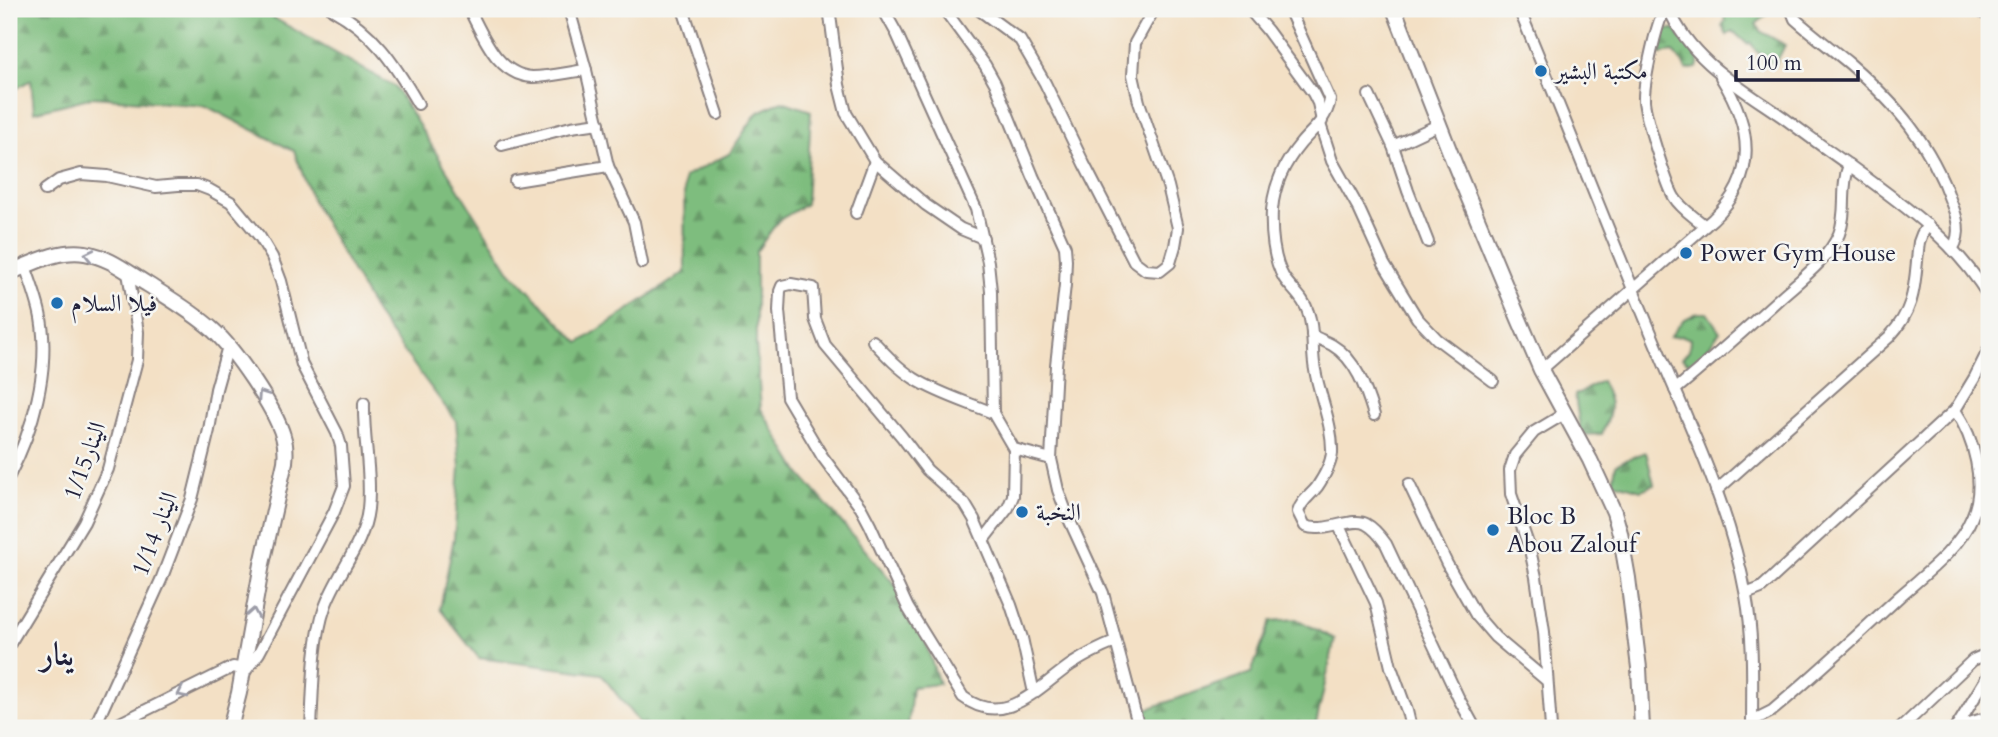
<svg xmlns="http://www.w3.org/2000/svg" width="1998" height="737" viewBox="0 0 1998 737" font-family="Cardo,Amiri,serif">
  <style>
    .forest { fill: url(#forest-firs); stroke: #50705c; stroke-width: 2 }
    .lines { fill: none; stroke-linecap: round; stroke-linejoin: round }
    .minor-casing { stroke: #8a8180; stroke-width: 14 }
    .major-casing { stroke: #8a8180; stroke-width: 18 }
    .minor { stroke: #fff; stroke-width: 10 }
    .major { stroke: #fff; stroke-width: 14 }
    .oneway { stroke: #9c9ca7 }
    .poi-dot { fill: #1f6fb2; stroke: #f6f6f2; stroke-width: 2.5 }
    .labels { text-anchor: middle; dominant-baseline: central; stroke-width: 5; stroke-linejoin: round; paint-order: stroke }
    .poi-label { font-size: 24px; fill: #22223b; stroke: #f6f6f2; text-anchor: start }
    .street-label { font-size: 24px; fill: #22223b; stroke: #f6f6f2 }
    .district-label { font-size: 32px; font-weight: bold; fill: #22223b; stroke: #f6f6f2 }
  </style>
  <defs>
    <pattern id="forest-firs" width="22" height="20" patternUnits="userSpaceOnUse" patternTransform="scale(1.75)"><rect width="22" height="20" fill="#7ebd7e"/><path d="M5 1l3.5 6h-7zM16 11l3.5 6h-7z" fill="#679968"/></pattern>
  </defs>
  <rect width="100%" height="100%" fill="#f6f6f2"/>
  <filter id="ink" filterUnits="userSpaceOnUse"><feTurbulence type="fractalNoise" baseFrequency=".0143" numOctaves="2"/><feDisplacementMap in="SourceGraphic" scale="14" xChannelSelector="R" yChannelSelector="G"/><feConvolveMatrix kernelMatrix="1 2 1 2 8 2 1 2 1" color-interpolation-filters="sRGB"/></filter>
  <filter id="wash" filterUnits="userSpaceOnUse"><feTurbulence type="fractalNoise" baseFrequency=".00686" numOctaves="4" result="noise"/><feDisplacementMap in="SourceGraphic" scale="28" xChannelSelector="R" yChannelSelector="G"/><feGaussianBlur stdDeviation="1.57" result="paint"/><feColorMatrix in="noise" values="0 0 0 0 0 0 0 0 0 0 0 0 0 0 0 0 0 1.4 0 .05"/><feComposite in="paint" operator="in"/></filter>
  <g filter="url(#wash)">
    <rect width="100%" height="100%" fill="#f3e0c5"/>
    <g class="forest">
      <path d="M9 9H258L395 87 509 270 579 343 685 272 684 177 729 154 757 113 782 101 811 111 806 204 778 221 756 252V345L761 409 800 474 914 607 939 684 912 687 908 728H643L601 674 479 658 440 609 454 538 460 468 456 421 378 317 313 202 294 151 206 106 93 97 34 112 31 80 9 93Z"/>
      <path d="M1727 9H1764L1768 13 1756 24 1762 32 1785 45 1775 65 1756 51 1751 43 1747 44 1733 31 1727 35 1722 26 1725 21 1723 12Z"/>
      <path d="M1674 29 1699 60 1697 68 1686 70 1683 63 1673 52 1660 54 1657 50 1661 30Z"/>
      <path d="M1697 313H1707L1720 332 1693 366 1682 358 1689 350 1690 339 1683 336 1670 337 1683 320Z"/>
      <path d="M1601 381C1614 406 1612 409 1602 434L1581 435 1575 395Z"/>
      <path d="M1646 452 1654 485 1641 490 1613 482 1616 465 1623 461Z"/>
      <path d="M1296 619 1335 639 1315 728H1152L1144 710 1251 673 1271 621Z"/>
    </g>
  </g>
  <g filter="url(#ink)">
    <g class="lines">
      <g class="minor-casing">
        <g id="minor">
          <path d="M332 9C374 32 394 63 418 104"/>
          <path d="M469 9C483 35 497 75 532 77 550 77 569 72 586 70"/>
          <path d="M569 9 586 70 608 166 634 222 642 263"/>
          <path d="M683 9 718 114"/>
          <path d="M827 9 830 15 839 85 846 113 875 161 926 205 961 229 983 238"/>
          <path d="M883 9 897 34 976 209 988 262 991 291 993 413 1014 449 1051 459"/>
          <path d="M944 9 985 65 995 83 1033 176 1065 247 1066 260 1065 285 1056 365 1051 459 1058 490 1068 517 1103 593 1139 728"/>
          <path d="M978 9 1020 40 1045 83 1084 164 1134 261 1146 270 1160 271 1170 263 1175 246 1178 228 1168 186 1139 102 1133 75 1135 43 1154 9"/>
          <path d="M1249 9 1267 30 1313 93 1318 103 1322 121"/>
          <path d="M1289 9 1330 100C1326 120 1314 128 1301 143 1285 162 1274 185 1272 210 1271 231 1273 260 1284 278 1292 290 1304 298 1308 312 1315 331 1311 351 1315 370 1320 398 1333 425 1332 453 1331 464 1323 478 1317 487 1310 496 1301 501 1298 512L1305 526C1325 534 1353 516 1366 524 1374 528 1381 537 1386 544L1459 699 1475 728"/>
          <path d="M1519 9C1567 123 1611 238 1659 352 1692 431 1731 511 1746 596 1754 639 1752 685 1752 728"/>
          <path d="M1665 9C1656 23 1644 81 1644 98 1643 111 1667 185 1674 197 1681 209 1695 217 1705 226"/>
          <path d="M1669 9C1690 60 1741 88 1784 118 1806 134 1827 150 1849 165 1903 205 1954 239 1989 297"/>
          <path d="M1791 9 1795 19C1813 35 1832 49 1850 64 1896 104 1931 144 1951 202 1957 217 1962 233 1953 248"/>
          <path d="M1976 9 1989 16"/>
          <path d="M1369 95 1393 146 1440 124"/>
          <path d="M1320 124 1332 161 1359 209 1384 264 1417 318 1437 339 1493 381"/>
          <path d="M502 145 571 127 599 123"/>
          <path d="M1393 146 1408 191 1428 242"/>
          <path d="M515 181 608 166"/>
          <path d="M45 190 59 180 81 174 107 176 156 187 178 185H197L210 190 231 202 260 237 272 257 281 281 302 365 337 433 341 446 344 486 334 512 259 653 244 673"/>
          <path d="M856 213 875 161"/>
          <path d="M1312 335C1318 339 1325 341 1332 345 1356 359 1366 389 1374 415"/>
          <path d="M873 341C886 355 899 369 915 379 939 394 967 402 993 413"/>
          <path d="M1541 370 1713 219C1759 176 1752 127 1721 77"/>
          <path d="M1675 390C1711 360 1746 329 1781 297 1801 279 1828 260 1839 234 1848 212 1840 187 1849 165"/>
          <path d="M9 476C33 430 50 371 41 318 38 301 31 283 25 266"/>
          <path d="M1409 484 1447 564 1476 615 1495 637 1546 680"/>
          <path d="M1716 491 1889 337C1918 306 1914 281 1919 242L1922 234 1928 225"/>
          <path d="M1339 526 1376 603 1391 667 1407 711 1411 728"/>
          <path d="M984 539 1008 508 1013 496 1014 449"/>
          <path d="M1746 594 1761 588 1771 579 1955 410"/>
          <path d="M9 645 84 522 108 469 137 360 138 332 128 273"/>
          <path d="M1034 693 1022 638 1011 605 974 519 965 504 927 470 902 437 825 345 815 319 813 288 791 284 782 286 780 291 779 311 787 397 822 456 861 508 870 525 908 608 963 697C1005 729 1038 687 1072 664 1086 655 1100 648 1115 642"/>
          <path d="M1752 721 1772 711C1816 674 1858 635 1900 596 1925 574 1959 549 1972 517 1987 484 1974 438 1955 410L1975 377 1989 349"/>
          <path d="M1956 727 1989 717"/>
          <path d="M94 728 161 580 192 499 209 430 216 389 228 346"/>
          <path d="M110 728 233 667 243 669"/>
          <path d="M311 728C313 691 313 641 325 607 337 573 364 545 368 509 372 474 363 439 364 403"/>
          <path d="M1551 728 1544 632 1536 577 1530 550 1511 494 1510 470 1515 455 1534 432 1564 414"/>
          <path d="M1901 728 1973 660 1989 653"/>
          <path d="M1956 728 1989 674"/>
        </g>
      </g>
      <g class="major-casing">
        <g id="major">
          <path d="M1394 9 1455 165 1519 319 1541 370 1590 460 1614 512 1620 533 1628 578 1639 668 1642 728"/>
          <path d="M9 273C33 263 58 249 85 253 109 257 127 272 147 284 169 298 193 312 213 330 234 349 275 408 283 436 286 445 286 453 285 462L262 564 239 693 230 728"/>
        </g>
      </g>
      <use href="#minor" class="minor"/>
      <use href="#major" class="major"/>
    </g>
    <defs><path id="oneway-chevron" d="M-2-3.5L2.5 0L-2 3.5" fill="none" stroke-width="1.6" stroke-linecap="round" stroke-linejoin="round" transform="scale(1.75)"/></defs>
    <g class="oneway">
      <use href="#oneway-chevron" transform="translate(89 255) rotate(-167)"/>
      <use href="#oneway-chevron" transform="translate(262 395) rotate(-124)"/>
      <use href="#oneway-chevron" transform="translate(253 613) rotate(-80)"/>
      <use href="#oneway-chevron" transform="translate(182 693) rotate(154)"/>
    </g>
  </g>
  <g class="poi-dot">
    <circle cx="1541" cy="71" r="7"/>
    <circle cx="1686" cy="253" r="7"/>
    <circle cx="57" cy="303" r="7"/>
    <circle cx="1022" cy="512" r="7"/>
    <circle cx="1493" cy="530" r="7"/>
  </g>
  <g class="labels">
    <g class="poi-label">
      <text x="1555" y="71">مكتبة البشير</text>
      <text x="1700" y="253">Power Gym House</text>
      <text x="71" y="303">فيلا السلام</text>
      <text x="1036" y="512">النخبة</text>
      <text x="1507" y="516">Bloc B<tspan x="1507" dy="28">Abou Zalouf</tspan></text>
    </g>
    <g class="street-label">
      <text transform="translate(85 461) rotate(-70)">الينار1/15</text>
      <text transform="translate(155 534) rotate(-69)">الينار 1/14</text>
    </g>
    <g class="district-label">
      <text x="58" y="655">ينار</text>
    </g>
  </g>
  <rect width="1998" height="737" fill="none" stroke="#f6f6f2" stroke-width="35"/>
  <path d="M1736 70v10h122v-10" fill="none" stroke="#22223b" stroke-width="3.5"/>
  <text x="1746" y="70" font-size="21" fill="#22223b" stroke="#f6f6f2" stroke-width="5" paint-order="stroke">100 m</text>
</svg>
